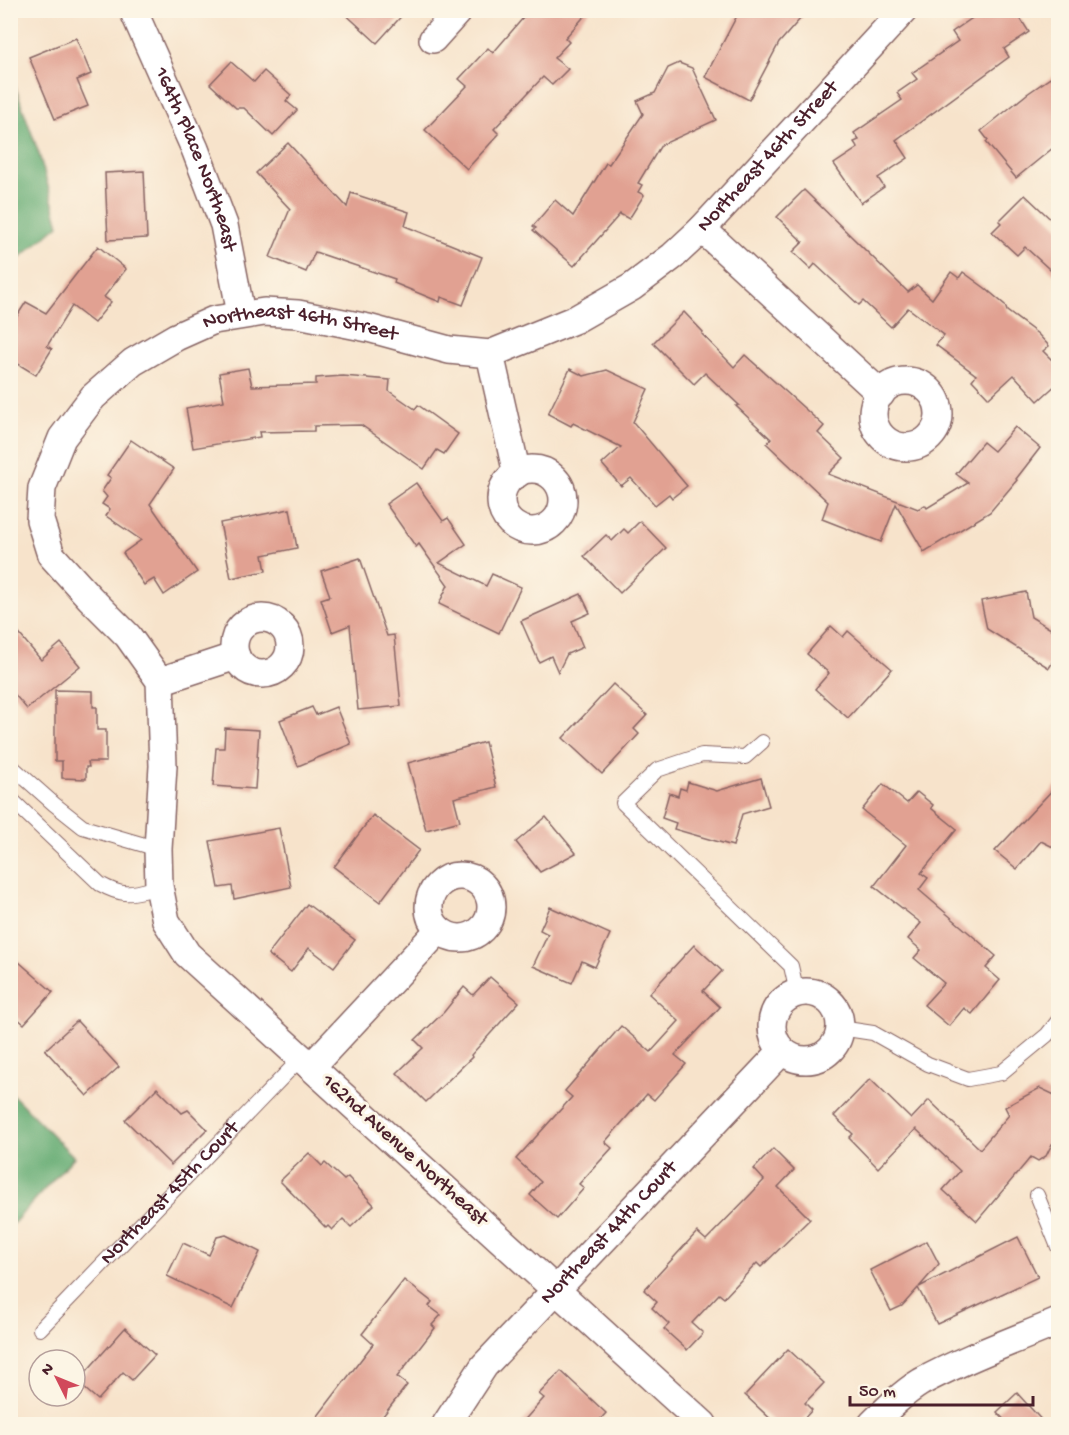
<svg xmlns="http://www.w3.org/2000/svg" width="1069" height="1435" viewBox="0 0 1069 1435" font-family="'Gochi Hand',sans-serif">
  <style>
    .forest { fill: #63ab72; stroke: #56654e; stroke-width: 1.5 }
    .building { fill: #e1a192 }
    .lines { fill: none; stroke-linecap: round; stroke-linejoin: round }
    .service-casing { stroke: #876463; stroke-width: 16 }
    .minor-casing { stroke: #876463; stroke-width: 30 }
    .service { stroke: #fff; stroke-width: 14 }
    .minor { stroke: #fff; stroke-width: 27 }
    .labels { text-anchor: middle; dominant-baseline: central; stroke-width: 6; stroke-linejoin: round; paint-order: stroke }
    .street-label { font-size: 21px; fill: #4a1f2b; stroke: #fcf5e5 }
  </style>
  <rect width="100%" height="100%" fill="#fcf5e5"/>
  <filter id="ink" filterUnits="userSpaceOnUse"><feTurbulence type="fractalNoise" baseFrequency=".0167" numOctaves="2"/><feDisplacementMap in="SourceGraphic" scale="12" xChannelSelector="R" yChannelSelector="G"/><feConvolveMatrix kernelMatrix="1 2 1 2 8 2 1 2 1" color-interpolation-filters="sRGB"/></filter>
  <filter id="wash" filterUnits="userSpaceOnUse"><feTurbulence type="fractalNoise" baseFrequency=".008" numOctaves="4" result="noise"/><feDisplacementMap in="SourceGraphic" scale="24" xChannelSelector="R" yChannelSelector="G"/><feGaussianBlur stdDeviation="1.35" result="paint"/><feColorMatrix in="noise" values="0 0 0 0 0 0 0 0 0 0 0 0 0 0 0 0 0 1.4 0 .05"/><feComposite in="paint" operator="in"/></filter>
  <g filter="url(#wash)">
    <rect width="100%" height="100%" fill="#f7e3cb"/>
    <g class="forest">
      <path d="M10 72 39 154 59 225 11 265Z"/>
      <path d="M10 1092 74 1157 11 1226H10Z"/>
    </g>
    <g id="blocks">
      <g class="building">
        <path d="M341 10H407L377 43Z"/>
        <path d="M530 10H590L565 38 569 42 554 58 568 69 552 85 543 77 494 129 499 134 467 169 425 130 467 86 459 79 488 48 493 53Z"/>
        <path d="M740 10H808L779 43 749 100 705 77Z"/>
        <path d="M984 10H1015L1029 32 1004 49 1009 57 896 140 908 158 878 178 884 187 861 203 834 164 858 148 854 142 859 140 854 133 902 100 897 93 917 79 912 73 958 41 952 32Z"/>
        <path d="M76 38 91 74 77 80 88 106 55 119 29 57Z"/>
        <path d="M231 62 254 82 264 71 291 95 286 101 297 110 273 136 244 108H236L210 84Z"/>
        <path d="M679 63 692 68 716 120 661 145 638 183 642 185 638 192 644 195 629 219 620 214 574 266 533 230 536 228 533 226 555 200 573 216 606 163 609 164 643 114 637 101 655 93 668 68Z"/>
        <path d="M1059 72V143L1016 178 986 142 988 140 981 131 1027 94Z"/>
        <path d="M288 143 347 207 351 193 409 212 405 226 482 257 463 305 441 297 440 302 394 283 395 279 315 252 306 272 270 257 290 209 256 173Z"/>
        <path d="M144 171 147 238 108 240 105 173Z"/>
        <path d="M804 190 908 292 917 285 932 299 951 272 959 278 963 272 985 288 1005 305 1007 311 1038 334 1049 346 1043 351 1059 367V382L1038 401 1014 375 989 398 972 380 976 375 936 345 944 335 908 308 891 327 863 301 859 305 815 264 811 269 793 252 803 242 777 217Z"/>
        <path d="M1025 195 1059 227V278L1025 247 1017 255 992 232 1001 223 999 221Z"/>
        <path d="M98 246 126 269 104 297 111 302 94 323 72 306 47 346 52 349 36 375 10 359V327L26 302 46 313Z"/>
        <path d="M684 312 703 332 702 334 734 367 745 355 824 426 818 433 844 458 828 474 918 509 925 505 927 508 968 483 956 474 983 442 994 451 1015 427 1040 448 1016 479 1017 480 990 512 924 552 896 504 881 542 822 519 828 502 767 444 771 439 736 406 739 405 705 373 694 384 653 343Z"/>
        <path d="M248 368 252 386 316 384V378L343 376 390 380 389 391 415 409 418 405 458 434 444 454 437 450 424 469 361 425 314 426V431L259 432 260 437 193 448 186 408 224 401 219 373Z"/>
        <path d="M570 369 584 376 607 370 648 389 633 422 687 486 672 498 669 494 655 505 631 478 621 486 602 464 621 447 573 423 571 426 548 414Z"/>
        <path d="M131 440 174 469 150 504 197 572 164 595 154 579 144 585 123 553 141 540 106 516 110 509 102 504 107 497 102 491 111 478 107 475Z"/>
        <path d="M416 483 443 521 448 518 466 544 439 563 486 586 492 574 521 587 499 633 439 604 448 585 419 544 416 547 386 504Z"/>
        <path d="M290 509 297 548 263 555 266 571 231 578 220 523Z"/>
        <path d="M640 521 666 548 620 593 584 556 606 535 612 541 624 529 628 533Z"/>
        <path d="M360 558 387 636 394 635 401 706 358 710 350 625 332 632 321 599 330 596 321 571Z"/>
        <path d="M1026 592 1031 617 1059 634V653L1049 668 987 629 981 601Z"/>
        <path d="M581 594 590 613 572 621 583 647 567 654 558 672 551 656 539 662 521 621Z"/>
        <path d="M10 623 41 660 61 643 80 666 27 709 10 689Z"/>
        <path d="M831 626 843 637 848 631 892 669 848 718 815 689 829 673 807 654Z"/>
        <path d="M613 684 647 715 634 729 639 734 602 774 563 738Z"/>
        <path d="M55 690 93 691V707H97V730H106V762H88L89 767H86V779L62 778V761H55Z"/>
        <path d="M312 707 316 715 336 707 351 744 298 766 280 720Z"/>
        <path d="M225 728 259 730 255 789 213 786 216 748H224Z"/>
        <path d="M485 742 496 787 454 798 460 821 426 830 408 763Z"/>
        <path d="M761 778 769 806 742 814 733 846 674 829 676 823 662 818 669 793 678 796 680 788 686 790 688 782 717 791Z"/>
        <path d="M1059 783V850L1041 841 1017 869 995 851Z"/>
        <path d="M883 784 907 803 917 792 933 805 931 808 957 829 921 873 928 878 919 890 996 956 986 968 1000 980 972 1014 964 1008 949 1026 924 1005 944 983 914 958 921 950 908 939 921 923 874 886 906 845 862 810Z"/>
        <path d="M373 815 419 850 380 902 334 867Z"/>
        <path d="M546 817 576 853 540 872 516 842Z"/>
        <path d="M279 828 291 887 234 899 232 886 219 888 210 841Z"/>
        <path d="M307 904 355 940 334 967 309 948 291 972 268 954Z"/>
        <path d="M550 907 610 934 595 967 582 961 572 983 533 966 548 934 540 930Z"/>
        <path d="M694 945 722 971 703 991 720 1007 675 1055 686 1064 654 1100 647 1094 605 1142 612 1148 579 1184 584 1188 557 1219 530 1195 541 1182 516 1159 572 1097 565 1091 621 1026 651 1052 679 1021 649 994Z"/>
        <path d="M10 954 53 992 24 1024 10 1012Z"/>
        <path d="M490 977 519 1002 471 1055 472 1057 426 1102 397 1073 423 1048 415 1040 444 1012 464 987 473 995Z"/>
        <path d="M77 1021 119 1067 87 1096 45 1050Z"/>
        <path d="M870 1079 911 1119 929 1100 980 1149 1009 1115 1005 1107 1040 1088 1059 1097V1140L1052 1144 1046 1156 1038 1161 1031 1157 977 1221 943 1190 960 1171 916 1129 878 1168 849 1138 853 1134 834 1116Z"/>
        <path d="M157 1088 182 1113 188 1110 207 1129 171 1165 125 1120Z"/>
        <path d="M773 1149 794 1170 778 1187 810 1219 761 1267 757 1263 724 1298 719 1294 692 1323 703 1333 687 1350 664 1329 669 1324 652 1308 657 1302 644 1290 697 1232 706 1240 751 1194 764 1180 754 1169Z"/>
        <path d="M309 1153 322 1166 325 1163 344 1180 348 1177 374 1205 351 1227 343 1219 332 1230 328 1226 326 1228 280 1181Z"/>
        <path d="M226 1235 260 1252 233 1308 167 1276 183 1243 209 1255 217 1237Z"/>
        <path d="M1018 1237 1038 1277 937 1324 918 1288 902 1306 891 1311 870 1270 927 1241 939 1264 919 1287Z"/>
        <path d="M404 1280 432 1302 429 1306 441 1315 432 1325 435 1328 397 1377 407 1385 376 1425H311L373 1344 362 1334Z"/>
        <path d="M125 1328 155 1355 132 1380 123 1372 98 1400 77 1382Z"/>
        <path d="M788 1349 824 1383 805 1403 812 1410 798 1425H777L745 1395Z"/>
        <path d="M561 1371 606 1413 595 1425H520L544 1398 539 1394Z"/>
        <path d="M1017 1393 1046 1425H1009L997 1412Z"/>
      </g>
    </g>
  </g>
  <g filter="url(#ink)">
    <use href="#blocks" fill-opacity="0" stroke="#876463" stroke-width="1.5"/>
    <g class="lines">
      <g class="service-casing">
        <g id="service">
          <path d="M762 742 745 757 702 755 657 770 623 803 791 966 797 993"/>
          <path d="M10 765 54 804 83 827 158 849"/>
          <path d="M10 798 100 884C125 898 132 894 159 887"/>
          <path d="M840 1028 873 1033 928 1064 968 1079 1001 1073 1047 1035 1058 1021"/>
          <path d="M1037 1195 1058 1247"/>
          <path id="s1" d="M40 1329 301 1058"/>
        </g>
      </g>
      <g class="minor-casing">
        <g id="minor">
          <path id="s2" d="M133 10 195 149 224 225 241 314"/>
          <path d="M433 39 459 10"/>
          <path d="M702 229 881 394"/>
          <path d="M490 354 517 474"/>
          <circle cx="906" cy="414" r="33"/>
          <circle cx="532" cy="500" r="31"/>
          <circle cx="262" cy="646" r="28"/>
          <path d="M160 681 236 656"/>
          <circle cx="460" cy="907" r="31"/>
          <circle cx="806" cy="1026" r="34"/>
          <path d="M311 1067 439 930"/>
          <path id="s3" d="M446 1424 484 1366 782 1051"/>
          <path id="s4" d="M703 1424 187 954 166 921 159 886 158 849 163 766 160 681 128 636 90 598 51 555 40 520 42 488 62 438 93 397 133 362 176 337 214 320 264 312 298 314 368 328 449 350 490 354 576 319 632 287 673 256 702 229 904 10"/>
          <path d="M872 1424C887 1409 903 1393 921 1382 965 1358 1013 1341 1058 1322"/>
        </g>
      </g>
      <use href="#service" class="service"/>
      <use href="#minor" class="minor"/>
    </g>
  </g>
  <g class="labels">
    <g class="street-label">
      <text stroke="none"><textPath href="#s4" startOffset="2091">Northeast 46th Street</textPath></text>
      <text stroke="none"><textPath href="#s2" startOffset="162">164th Place Northeast</textPath></text>
      <text stroke="none"><textPath href="#s4" startOffset="1551">Northeast 46th Street</textPath></text>
      <text transform="translate(404 1151) rotate(42)">162nd Avenue Northeast</text>
      <text stroke="none"><textPath href="#s1" startOffset="188">Northeast 45th Court</textPath></text>
      <text stroke="none"><textPath href="#s3" startOffset="252">Northeast 44th Court</textPath></text>
    </g>
  </g>
  <rect width="1069" height="1435" fill="none" stroke="#fcf5e5" stroke-width="36"/>
  <g transform="translate(57 1378) rotate(313)"><circle r="28" fill="#fcf5e5" stroke="#b59f9b" stroke-width="1.5"/>
  <path d="M0-4.5L10 22L0 15L-10 22Z" fill="#d1495b"/>
  <text y="-9" font-size="16" font-weight="bold" text-anchor="middle" fill="#4a1f2b">N</text>
  </g>
  <path d="M850 1396v9h183v-9" fill="none" stroke="#4a1f2b" stroke-width="3"/>
  <text x="859" y="1396" font-size="18" fill="#4a1f2b" stroke="#fcf5e5" stroke-width="4.5" paint-order="stroke">50 m</text>
</svg>
